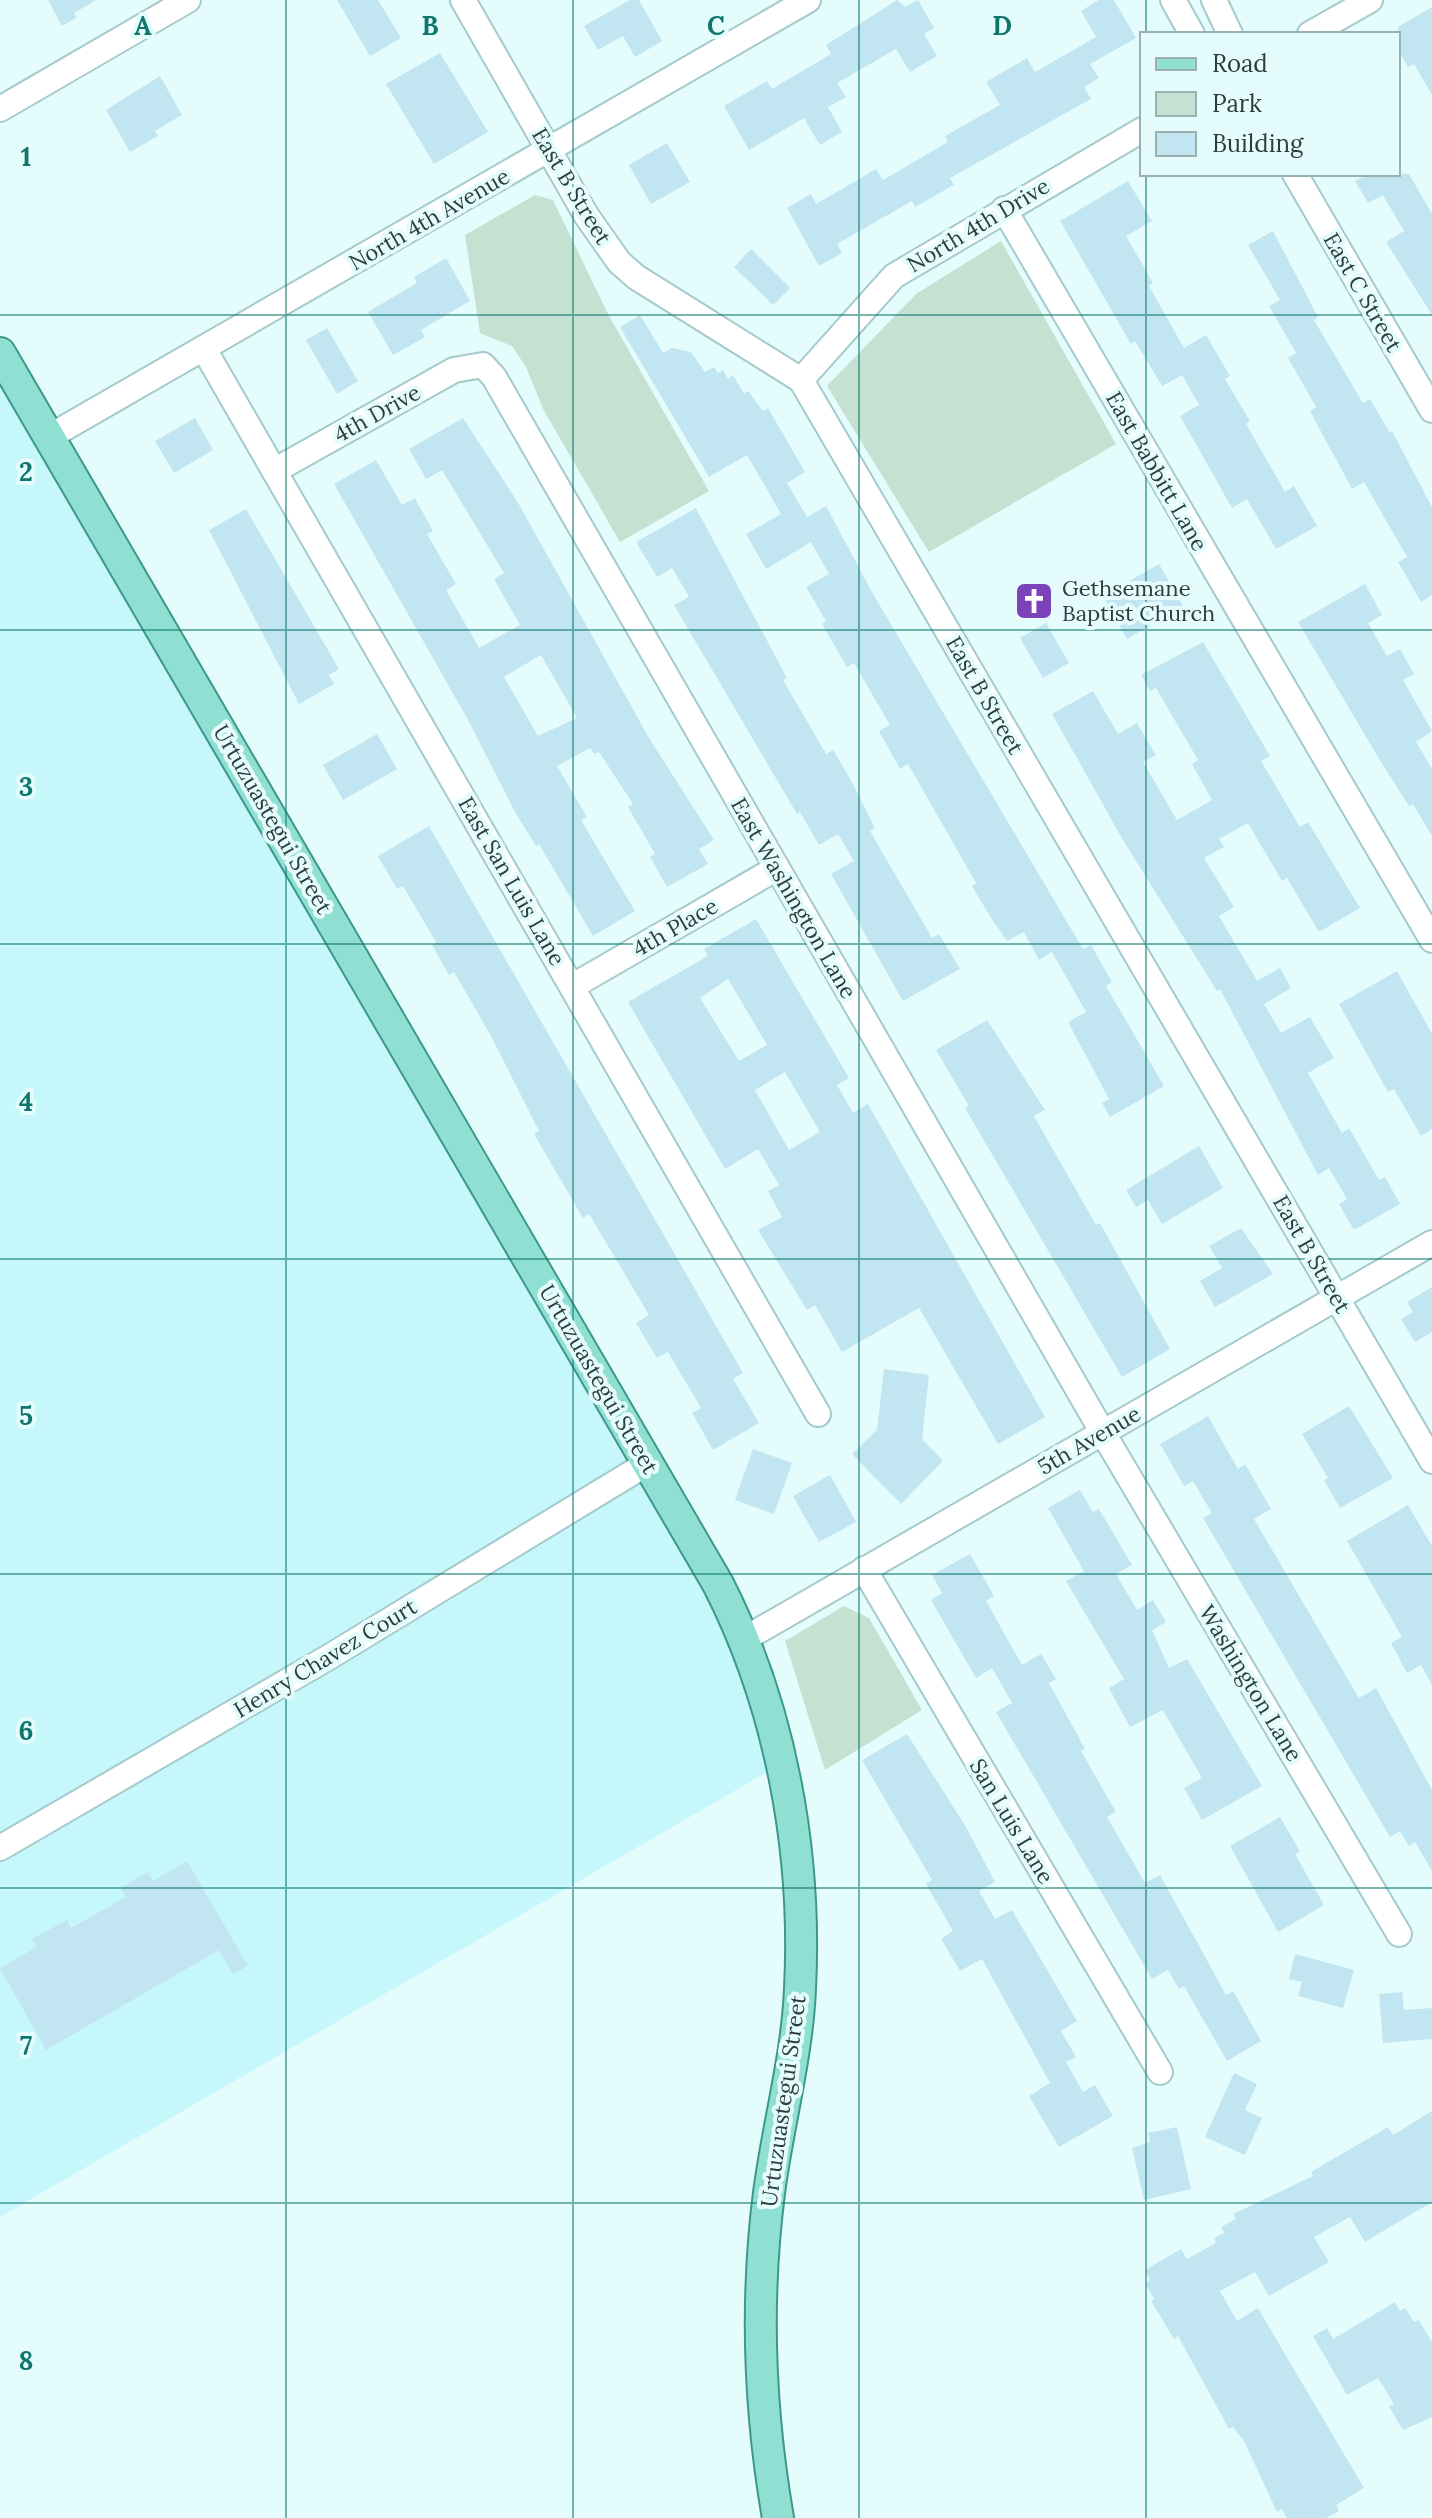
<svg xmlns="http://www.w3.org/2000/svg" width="1432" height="2518" viewBox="0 0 1432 2518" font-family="Lora,serif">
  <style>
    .built { fill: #c6f7fb }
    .green { fill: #c5e1d1 }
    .building { fill: #c2e5f2; fill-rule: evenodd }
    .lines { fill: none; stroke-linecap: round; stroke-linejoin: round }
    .minor-casing { stroke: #a4cacc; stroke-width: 28 }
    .major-casing { stroke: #3d988c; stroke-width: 34 }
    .minor { stroke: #fff; stroke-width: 24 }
    .major { stroke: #90dfd3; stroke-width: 30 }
    .grid { fill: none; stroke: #0f766e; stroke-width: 2; stroke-opacity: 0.55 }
    .labels { text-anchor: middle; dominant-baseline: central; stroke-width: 8; stroke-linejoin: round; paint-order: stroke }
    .street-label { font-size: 22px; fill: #2d3d3e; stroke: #e5fcfd }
    .poi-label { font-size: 22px; fill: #2d3d3e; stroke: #e5fcfd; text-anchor: start }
    .grid-label { font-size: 26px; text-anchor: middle; font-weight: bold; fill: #0f766e; stroke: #e5fcfd; stroke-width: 8; stroke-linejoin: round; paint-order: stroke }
  </style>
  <rect width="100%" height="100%" fill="#e5fcfd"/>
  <path class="built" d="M0 353 718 1584 781 1764 0 2217Z"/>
  <g class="green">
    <path d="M535 195 553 200 608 314 709 491 620 542 543 409 526 367 512 346 480 333 465 235Z"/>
    <path d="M1001 241 1116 444 929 552 827 386 916 294Z"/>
    <path d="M844 1606 869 1618 922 1710 825 1770 785 1641Z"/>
  </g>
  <g class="building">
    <path d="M48 0H96L74 13 76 18 62 26Z"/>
    <path d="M337 0H378L401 38 370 56Z"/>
    <path d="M630 0H639L662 41 635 57 623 36 598 50 584 26Z"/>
    <path d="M897 0 905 7 918 0 934 28 924 34 937 56 910 72 896 49 837 83 846 97 828 107 842 132 820 145 804 118 749 150 724 106 767 81 772 89 831 54 826 45Z"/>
    <path d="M1099 0H1114L1136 38 1090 64 1099 78 1084 87 1091 99 950 178 954 185 915 207 912 201 837 244 842 253 819 266 787 208 811 194 816 204 876 169 883 180 948 142 945 136 1000 105 986 82 1027 58 1035 72 1096 37 1081 11Z"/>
    <path d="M1432 7V95L1414 64 1408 67 1398 49V27Z"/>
    <path d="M440 53 488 132 434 164 386 84Z"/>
    <path d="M160 76 182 115 155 131 158 136 130 152 106 110Z"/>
    <path d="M667 143 690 182 651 204 629 165Z"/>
    <path d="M1368 174H1409L1432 214V315L1386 242 1404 231 1383 195 1368 203 1355 181Z"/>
    <path d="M1128 181 1152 221 1126 236 1153 283 1149 286 1184 348 1206 335 1230 376 1225 379 1250 421 1246 424 1285 492 1294 486 1317 526 1276 549 1247 499 1232 508 1180 416 1199 405 1182 375 1162 386 1135 341 1131 344 1060 221Z"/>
    <path d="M1273 231 1318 317 1314 320 1363 403 1370 399 1390 433 1392 431 1432 507V595L1421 602 1398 562 1407 557 1364 482 1352 489 1310 411 1316 407 1288 358 1296 353 1269 306 1280 300 1248 245Z"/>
    <path d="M751 249 790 288 773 305 734 267Z"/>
    <path d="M446 258 470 301 421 330 425 337 393 355 368 312 417 283 414 277Z"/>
    <path d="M640 315 663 353 672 348 691 352 705 372 714 367 718 373 723 370 728 379 733 375 744 394 748 391 763 411 768 408 805 472 787 483 807 517 826 506 873 594 1083 949 1091 945 1112 982 1106 986 1164 1086 1110 1117 1102 1103 1109 1099 1068 1022 1086 1012 1052 952 1039 960 1024 932 1007 941 991 918 972 886 976 883 908 764 900 769 879 731 890 725 854 663 847 667 822 624 826 621 806 587 829 574 811 542 766 569 746 534 781 514 747 455 709 477 620 327Z"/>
    <path d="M327 328 358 381 337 394 306 340Z"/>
    <path d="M195 418 213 450 174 473 155 441Z"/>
    <path d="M463 418 517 501 649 738 714 840 699 849 708 864 667 887 650 857 655 854 628 807 633 804 599 752 594 754 590 748 557 766 587 817 581 820 635 911 593 936 539 844 536 846 515 812 467 718 334 484 376 460 402 505 415 498 433 531 427 534 456 584 446 590 479 648 520 625 494 579 504 573 442 470 426 479 409 449ZM541 655 577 718 538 736 504 677Z"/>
    <path d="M696 508 787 678 783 680 826 754 833 750 852 782 875 828 870 831 932 938 939 934 960 969 903 1001 831 874 854 861 838 834 819 845 800 812 797 814 674 605 689 597 672 568 657 577 636 542Z"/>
    <path d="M246 509 339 669 329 675 334 684 299 704 209 530Z"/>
    <path d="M1159 564 1183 606 1127 639 1103 596Z"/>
    <path d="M1365 584 1382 615 1368 623 1387 656 1400 649 1414 674 1403 680 1432 731 1416 742 1432 769V836L1413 804 1409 806 1381 762 1298 622Z"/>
    <path d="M1046 623 1069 663 1043 678 1020 638Z"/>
    <path d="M1203 642 1270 756 1261 761 1300 827 1308 822 1360 908 1319 932 1287 878 1282 881 1248 823 1219 839 1224 847 1204 858 1234 907 1219 916 1257 981 1280 968 1291 988 1264 1004 1281 1033 1310 1017 1334 1058 1308 1073 1342 1133 1349 1128 1379 1180 1385 1177 1400 1204 1354 1230 1339 1204 1347 1199 1329 1168 1318 1175 1220 989 1217 991 1123 840 1052 714 1093 691 1118 734 1137 723 1156 755 1143 762 1177 820 1212 800 1192 764 1198 760 1156 688 1150 691 1141 675Z"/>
    <path d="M377 734 397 769 343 800 323 765Z"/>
    <path d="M429 826 743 1373 733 1379 759 1423 713 1450 692 1413 701 1408 668 1352 657 1358 636 1323 649 1315 589 1214 583 1218 534 1134 539 1131 491 1036 454 972 449 975 432 945 436 942 403 886 397 889 378 856Z"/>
    <path d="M756 919 849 1078 837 1085 853 1113 868 1104 1045 1417 998 1444 919 1308 842 1352 815 1305 807 1310 758 1230 782 1217 768 1191 779 1185 758 1149 725 1169 628 1002 708 956 704 949ZM728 979 767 1045 739 1061 700 998ZM785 1072 820 1132 789 1150 755 1090Z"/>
    <path d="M1397 971 1432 1034V1129L1421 1136 1394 1089 1388 1092 1339 1004Z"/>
    <path d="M987 1020 1045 1110 1034 1116 1096 1225 1100 1223 1170 1349 1122 1377 965 1108 969 1106 936 1050Z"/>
    <path d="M1199 1146 1223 1188 1162 1224 1148 1200 1136 1207 1126 1190Z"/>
    <path d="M1241 1228 1273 1274 1215 1307 1200 1281 1222 1268 1209 1246Z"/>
    <path d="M1432 1287V1332L1415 1342 1401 1319 1413 1312 1407 1302Z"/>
    <path d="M884 1369 929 1375 922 1439 943 1461 901 1504 852 1454 877 1430Z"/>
    <path d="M1349 1406 1393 1478 1340 1508 1324 1480 1328 1478 1302 1434Z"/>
    <path d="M1208 1416 1238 1469 1245 1464 1271 1509 1254 1519 1359 1698 1376 1688 1432 1790V1871L1415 1842 1409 1846 1400 1831 1390 1837 1203 1518 1212 1513 1193 1481 1184 1486 1160 1444Z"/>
    <path d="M753 1449 792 1463 774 1514 735 1500Z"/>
    <path d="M830 1475 856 1522 819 1542 793 1496Z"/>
    <path d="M1080 1490 1093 1512 1099 1509 1132 1565 1116 1574 1137 1610 1153 1600 1166 1622 1152 1630 1169 1668 1187 1659 1262 1786 1202 1820 1184 1788 1202 1778 1163 1710 1130 1727 1109 1688 1124 1679 1066 1581 1084 1571 1048 1508Z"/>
    <path d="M1408 1505 1432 1546V1685L1421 1665 1407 1673 1391 1643 1402 1637 1347 1541Z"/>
    <path d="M970 1554 994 1596 986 1601 1022 1665 1041 1654 1056 1679 1049 1683 1085 1749 1081 1751 1116 1812 1107 1817 1145 1883 1160 1875 1226 1995 1233 1991 1261 2041 1227 2061 1184 1986 1179 1989 1168 1970 1152 1979 996 1712 1012 1703 992 1668 976 1678 931 1600 942 1593 932 1575Z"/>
    <path d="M907 1734 966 1827 995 1882 979 1891 995 1919 1012 1910 1077 2021 1061 2031 1076 2057 1066 2062 1083 2092 1095 2085 1113 2116 1059 2147 1029 2096 1050 2083 982 1959 960 1971 941 1939 953 1931 926 1884 932 1880 862 1760Z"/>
    <path d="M1280 1817 1300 1851 1295 1854 1324 1905 1278 1932 1230 1846Z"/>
    <path d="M187 1861 248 1966 233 1974 219 1950 46 2050 0 1968 37 1947 32 1939 67 1920 71 1928 126 1897 121 1888 148 1872 153 1881Z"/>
    <path d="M1295 1954 1354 1970 1343 2008 1298 1996 1302 1982 1289 1979Z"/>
    <path d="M1402 1992 1404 2010 1432 2008V2039L1383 2043 1379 1994Z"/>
    <path d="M1234 2073 1257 2084 1245 2110 1262 2118 1245 2155 1205 2137Z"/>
    <path d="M1432 2111V2202L1365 2242 1350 2217 1314 2237 1329 2262 1269 2296 1255 2272 1220 2291 1237 2321 1258 2308 1364 2488 1336 2505 1339 2511 1326 2518H1287L1282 2509 1277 2512 1244 2441 1233 2427 1229 2429 1178 2336 1174 2339 1151 2301 1154 2299 1145 2283 1150 2280 1145 2270 1181 2249 1187 2259 1216 2243 1214 2238 1224 2233 1221 2227 1236 2219 1233 2214 1313 2176 1311 2172 1388 2127 1393 2135Z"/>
    <path d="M1177 2127 1191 2189 1144 2200 1132 2148 1150 2142 1148 2133Z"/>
    <path d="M1395 2302 1400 2311 1405 2308 1414 2322 1419 2320 1432 2342V2417L1403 2430 1389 2407 1394 2404 1378 2378 1347 2395 1313 2336 1327 2328 1333 2339Z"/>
  </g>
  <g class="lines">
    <g class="minor-casing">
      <g id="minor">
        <path d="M463 0 586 215 619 262 636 277 801 380 1432 1461"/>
        <path d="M1173 0 1192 34"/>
        <path d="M1214 0 1230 34"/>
        <path d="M1310 34 1370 0"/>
        <path d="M0 109 188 0"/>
        <path d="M1295 174 1432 410"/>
        <path d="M1004 209 1432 940"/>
        <path d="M204 349 818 1414"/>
        <path d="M801 380 894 276 1142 130"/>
        <path d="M49 437 808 0"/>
        <path d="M274 471 454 370 483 365 494 377 1103 1433 1399 1934"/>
        <path d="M573 986 777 868"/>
        <path d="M864 1569 1160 2072"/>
        <path d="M746 1638 1432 1243"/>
        <path d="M0 1848 329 1657 648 1463"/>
      </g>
    </g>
    <g class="major-casing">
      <path id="major" d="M0 353 718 1584C781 1707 807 1852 800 1989 797 2058 778 2124 769 2193 755 2303 759 2409 778 2518"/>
    </g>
    <use href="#minor" class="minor"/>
    <use href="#major" class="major"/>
  </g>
  <path class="grid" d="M286 0V2518M573 0V2518M859 0V2518M1146 0V34M1146 174V2518M0 315H1432M0 630H1432M0 944H1432M0 1259H1432M0 1574H1432M0 1888H1432M0 2203H1432"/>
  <defs>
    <g id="church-square" transform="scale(2)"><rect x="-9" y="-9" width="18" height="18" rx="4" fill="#7c42b9" stroke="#e5fcfd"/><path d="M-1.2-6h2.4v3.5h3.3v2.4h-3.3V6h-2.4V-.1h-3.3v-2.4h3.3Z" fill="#fff"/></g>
  </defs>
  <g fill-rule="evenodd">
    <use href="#church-square" x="1034" y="601"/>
  </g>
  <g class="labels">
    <g class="street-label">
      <text transform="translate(572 186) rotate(59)">East B Street</text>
      <text transform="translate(429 219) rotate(-30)">North 4th Avenue</text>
      <text transform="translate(978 225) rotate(-31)">North 4th Drive</text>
      <text transform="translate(1363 292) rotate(60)">East C Street</text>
      <text transform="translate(377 413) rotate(-29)">4th Drive</text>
      <text transform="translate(1157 471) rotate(60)">East Babbitt Lane</text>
      <text transform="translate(985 695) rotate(60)">East B Street</text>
      <text transform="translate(273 819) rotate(60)">Urtuzuastegui Street</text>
      <text transform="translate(512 881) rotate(60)">East San Luis Lane</text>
      <text transform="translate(794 898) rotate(60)">East Washington Lane</text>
      <text transform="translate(675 927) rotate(-30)">4th Place</text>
      <text transform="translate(1312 1254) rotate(60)">East B Street</text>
      <text transform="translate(599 1379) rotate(60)">Urtuzuastegui Street</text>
      <text transform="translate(1089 1440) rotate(-30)">5th Avenue</text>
      <text transform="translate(325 1658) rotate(-31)">Henry Chavez Court</text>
      <text transform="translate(1251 1683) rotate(59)">Washington Lane</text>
      <text transform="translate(1012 1821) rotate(59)">San Luis Lane</text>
      <text transform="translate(783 2101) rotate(-82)">Urtuzuastegui Street</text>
    </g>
    <g class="poi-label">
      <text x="1062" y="588">Gethsemane<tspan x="1062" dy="25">Baptist Church</tspan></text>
    </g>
  </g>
  <g class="grid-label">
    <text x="143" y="35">A</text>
    <text x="430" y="35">B</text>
    <text x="716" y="35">C</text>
    <text x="1002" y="35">D</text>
    <text x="26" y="166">1</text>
    <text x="26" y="481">2</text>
    <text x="26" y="796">3</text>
    <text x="26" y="1111">4</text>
    <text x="26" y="1425">5</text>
    <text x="26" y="1740">6</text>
    <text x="26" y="2055">7</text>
    <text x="26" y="2370">8</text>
  </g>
  <rect x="1140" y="32" width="260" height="144" fill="#e5fcfd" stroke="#9bb0b1" stroke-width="2"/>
  <rect x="1156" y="58" width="40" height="12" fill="#90dfd3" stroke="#9bb0b1" stroke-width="2"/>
  <text x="1212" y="72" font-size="24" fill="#2d3d3e">Road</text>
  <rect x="1156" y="92" width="40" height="24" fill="#c5e1d1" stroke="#9bb0b1" stroke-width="2"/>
  <text x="1212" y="112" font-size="24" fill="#2d3d3e">Park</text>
  <rect x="1156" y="132" width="40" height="24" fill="#c2e5f2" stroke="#9bb0b1" stroke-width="2"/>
  <text x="1212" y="152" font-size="24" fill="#2d3d3e">Building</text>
</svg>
